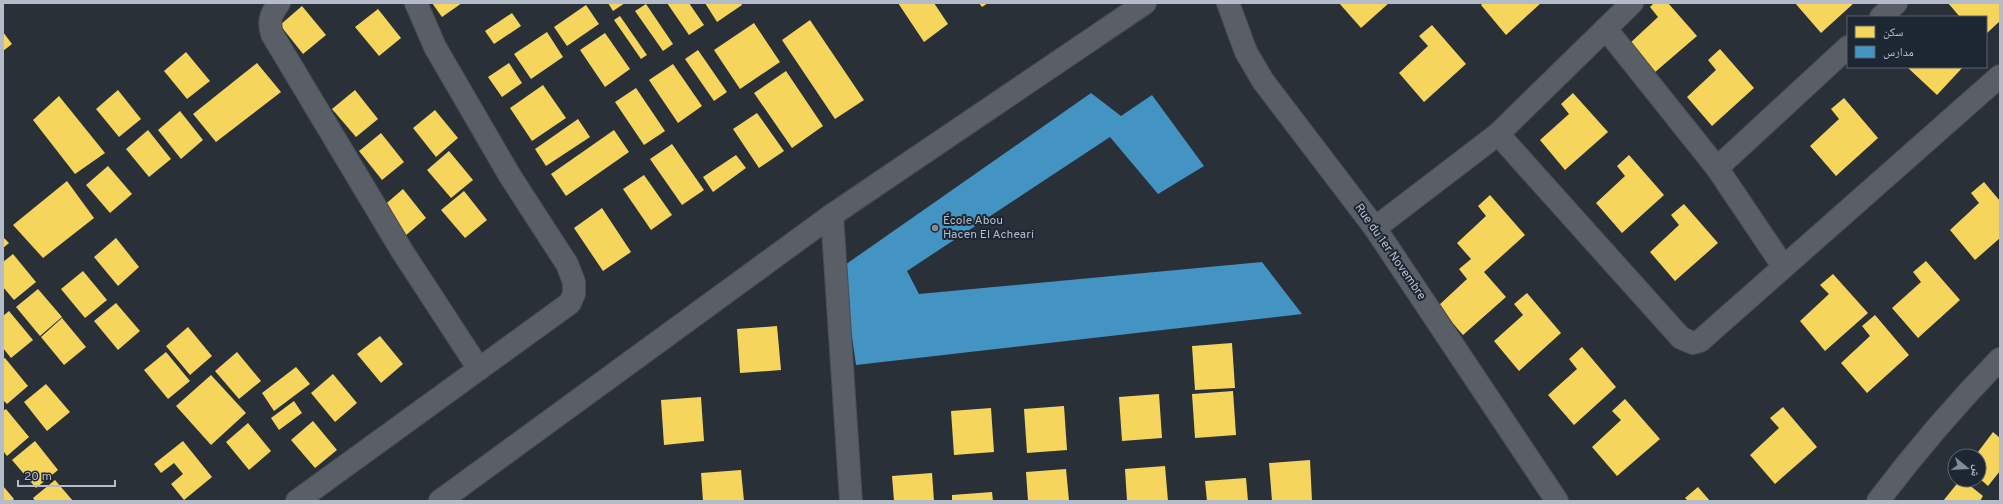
<svg xmlns="http://www.w3.org/2000/svg" width="2003" height="504" viewBox="0 0 2003 504" font-family="Overpass,'Noto Naskh Arabic',sans-serif">
  <style>
    .homes { fill: #f6d55c }
    .schools { fill: #4393c3 }
    .lines { fill: none; stroke-linecap: round; stroke-linejoin: round }
    .minor-casing { stroke: #484c53; stroke-width: 24 }
    .minor { stroke: #5a5e66; stroke-width: 22 }
    .poi-dot { fill: #848b96; stroke: #1d2633; stroke-width: 1.5 }
    .labels { text-anchor: middle; dominant-baseline: central; stroke-width: 4; stroke-linejoin: round; paint-order: stroke }
    .poi-label { font-size: 12px; fill: #b4bcc9; stroke: #1d2633; text-anchor: start }
    .street-label { font-size: 12px; fill: #b4bcc9; stroke: #1d2633 }
  </style>
  <rect width="100%" height="100%" fill="#2a3038"/>
  <g class="homes">
    <path d="M432 3H462L442 17Z"/>
    <path d="M608 3H625L613 11Z"/>
    <path d="M667 3H689L704 25 689 35Z"/>
    <path d="M705 3H741L742 5 717 22Z"/>
    <path d="M898 3H934L948 24 924 42Z"/>
    <path d="M979 3H988L982 7Z"/>
    <path d="M1339 3H1389L1361 28Z"/>
    <path d="M1483 3H1541L1506 35 1481 5Z"/>
    <path d="M1654 3H1668L1697 36 1654 73 1629 44 1658 17 1650 7Z"/>
    <path d="M1795 3H1854L1821 33Z"/>
    <path d="M1948 3H2000V21L1986 34V17H1960Z"/>
    <path d="M646 4 673 44 663 51 635 11Z"/>
    <path d="M586 5 599 24 567 46 554 27Z"/>
    <path d="M302 6 326 35 303 54 280 25Z"/>
    <path d="M378 9 401 38 379 56 355 27Z"/>
    <path d="M512 13 521 26 494 44 485 31Z"/>
    <path d="M620 16 647 55 641 59 614 20Z"/>
    <path d="M810 20 864 100 835 119 782 40Z"/>
    <path d="M754 23 780 62 740 89 714 50Z"/>
    <path d="M1432 25 1466 64 1424 102 1399 73 1428 46 1419 36Z"/>
    <path d="M3 32 12 44 3 51Z"/>
    <path d="M547 32 563 57 531 79 514 54Z"/>
    <path d="M605 33 630 69 605 87 580 50Z"/>
    <path d="M1720 49 1754 88 1712 126 1687 97 1716 70 1708 60Z"/>
    <path d="M698 50 727 92 714 101 685 59Z"/>
    <path d="M186 52 210 81 187 99 164 71Z"/>
    <path d="M257 63 281 92 216 142 193 114Z"/>
    <path d="M509 63 522 83 502 97 488 77Z"/>
    <path d="M673 64 702 106 678 123 649 80Z"/>
    <path d="M1907 67H1963L1937 95Z"/>
    <path d="M786 71 823 126 792 148 754 93Z"/>
    <path d="M543 85 566 118 532 141 510 108Z"/>
    <path d="M636 88 665 131 644 145 615 102Z"/>
    <path d="M118 90 141 119 119 137 96 109Z"/>
    <path d="M355 90 378 119 356 137 332 109Z"/>
    <path d="M1573 93 1608 132 1565 170 1540 140 1569 114 1561 104Z"/>
    <path d="M59 96 105 153 75 174 33 120Z"/>
    <path d="M1844 98 1878 138 1836 176 1810 146 1839 119 1831 109Z"/>
    <path d="M435 110 458 138 436 157 413 128Z"/>
    <path d="M180 111 203 140 181 159 158 130Z"/>
    <path d="M757 113 784 151 759 168 733 129Z"/>
    <path d="M578 119 590 137 546 166 535 149Z"/>
    <path d="M148 130 171 159 149 177 126 149Z"/>
    <path d="M614 130 629 152 566 196 551 174Z"/>
    <path d="M381 133 404 162 382 180 359 151Z"/>
    <path d="M672 144 704 190 682 205 650 159Z"/>
    <path d="M449 151 473 180 451 198 427 170Z"/>
    <path d="M736 155 746 168 713 192 703 177Z"/>
    <path d="M1629 155 1664 195 1622 233 1596 203 1625 176 1617 166Z"/>
    <path d="M108 166 132 194 110 213 86 185Z"/>
    <path d="M644 175 672 215 651 230 623 189Z"/>
    <path d="M67 181 94 218 43 258 13 225Z"/>
    <path d="M1984 182 2000 201V238L1975 260 1950 230 1979 203 1971 193Z"/>
    <path d="M403 189 426 218 405 236 381 208Z"/>
    <path d="M464 191 487 220 465 238 441 210Z"/>
    <path d="M1490 195 1525 235 1484 272 1506 297 1463 335 1438 306 1467 279 1459 269 1471 259 1457 243 1486 216 1478 206Z"/>
    <path d="M1684 204 1718 243 1675 281 1650 252 1679 225 1671 215Z"/>
    <path d="M602 208 631 252 603 271 574 228Z"/>
    <path d="M3 237 9 243 3 248Z"/>
    <path d="M116 238 139 267 118 286 94 257Z"/>
    <path d="M13 254 36 282 14 300 3 287V262Z"/>
    <path d="M1926 261 1960 300 1918 338 1892 308 1921 282 1913 272Z"/>
    <path d="M83 271 107 300 85 318 61 289Z"/>
    <path d="M1833 274 1868 313 1825 351 1800 321 1829 294 1820 285Z"/>
    <path d="M38 289 62 317 40 336 16 307Z"/>
    <path d="M1527 293 1561 333 1519 371 1494 341 1523 315 1514 304Z"/>
    <path d="M116 303 140 331 118 350 94 321Z"/>
    <path d="M9 311 33 340 11 358 3 348V316Z"/>
    <path d="M1875 315 1909 355 1867 393 1841 363 1870 336 1862 326Z"/>
    <path d="M62 318 86 347 64 365 41 337Z"/>
    <path d="M777 326 781 370 740 373 737 329Z"/>
    <path d="M188 327 212 356 190 375 166 346Z"/>
    <path d="M380 336 403 364 381 383 357 354Z"/>
    <path d="M1232 343 1235 388 1195 390 1192 346Z"/>
    <path d="M1582 347 1616 387 1574 425 1548 395 1577 369 1569 359Z"/>
    <path d="M166 352 190 381 168 399 144 370Z"/>
    <path d="M237 352 261 381 239 399 215 371Z"/>
    <path d="M5 358 28 386 7 404 3 400V359Z"/>
    <path d="M296 367 310 384 274 411 262 393Z"/>
    <path d="M333 374 357 403 335 422 311 393Z"/>
    <path d="M211 375 246 413 211 445 176 406Z"/>
    <path d="M46 384 70 412 47 431 24 402Z"/>
    <path d="M1233 391 1236 435 1195 438 1192 394Z"/>
    <path d="M1159 394 1162 438 1122 441 1119 397Z"/>
    <path d="M701 397 704 441 664 445 661 400Z"/>
    <path d="M1625 399 1660 439 1617 476 1592 447 1621 420 1612 411Z"/>
    <path d="M294 401 302 413 279 430 271 418Z"/>
    <path d="M1064 406 1067 450 1027 453 1024 409Z"/>
    <path d="M1783 407 1817 447 1775 484 1750 455 1779 428 1770 418Z"/>
    <path d="M991 408 994 452 954 455 951 411Z"/>
    <path d="M6 409 29 437 7 456 3 451V411Z"/>
    <path d="M313 421 337 450 315 468 291 440Z"/>
    <path d="M248 423 271 451 249 470 226 442Z"/>
    <path d="M1993 432 2000 438V471L1988 486 1979 478V456H1975Z"/>
    <path d="M35 441 58 470 36 488 12 460Z"/>
    <path d="M183 441 212 477 184 500 171 484 183 474 174 463 161 473 154 464Z"/>
    <path d="M1310 460 1312 501H1272L1269 463Z"/>
    <path d="M1165 466 1168 501H1127L1125 469Z"/>
    <path d="M1066 469 1069 501H1028L1026 472Z"/>
    <path d="M741 470 744 501H703L701 473Z"/>
    <path d="M932 473 934 501H894L892 476Z"/>
    <path d="M1246 478 1248 501H1207L1205 481Z"/>
    <path d="M55 480 73 501H35L33 498Z"/>
    <path d="M1960 480H1963L1983 496 1980 501H1943Z"/>
    <path d="M3 486 14 499 12 501H3Z"/>
    <path d="M1698 487 1710 501H1688L1685 498Z"/>
    <path d="M992 492 993 501H952V495Z"/>
  </g>
  <path class="schools" d="M1091 93 1121 116 1152 95 1204 166 1158 194 1110 137 907 271 919 294 1262 262 1302 314 856 365 842 267Z"/>
  <g class="lines">
    <g class="minor-casing">
      <g id="minor">
        <path d="M279 3C271 14 268 21 272 34L402 251 479 369"/>
        <path d="M1228 3 1246 52 1263 81 1375 228 1557 501"/>
        <path d="M1881 17 1896 3"/>
        <path d="M1606 29 1717 168 1783 266"/>
        <path d="M1498 134 1681 338 1693 343 1700 341 2000 76"/>
        <path d="M1717 168 1848 47"/>
        <path d="M832 215 851 501"/>
        <path d="M1375 228 1498 134 1632 3"/>
        <path d="M297 501 570 303 574 294V282L567 264 510 176 435 47 416 3"/>
        <path d="M440 501 832 215 1145 3"/>
        <path d="M1878 501C1916 451 1956 404 2000 359"/>
      </g>
    </g>
    <use href="#minor" class="minor"/>
  </g>
  <circle class="poi-dot" cx="935" cy="228" r="4"/>
  <g class="labels">
    <g class="poi-label">
      <text x="943" y="221">École Abou<tspan x="943" dy="14">Hacen El Acheari</tspan></text>
    </g>
    <g class="street-label">
      <text transform="translate(1390 252) rotate(55)">Rue du 1er Novembre</text>
    </g>
  </g>
  <rect width="2003" height="504" fill="none" stroke="#b4bcc9" stroke-width="8"/>
  <rect x="1847" y="16" width="140" height="52" fill="#1d2633" stroke="#59626f"/>
  <rect x="1855" y="26" width="20" height="12" fill="#f6d55c" stroke="#59626f"/>
  <text x="1883" y="36" font-size="12" fill="#b4bcc9">سكن</text>
  <rect x="1855" y="46" width="20" height="12" fill="#4393c3" stroke="#59626f"/>
  <text x="1883" y="56" font-size="12" fill="#b4bcc9">مدارس</text>
  <g transform="translate(1967 468) rotate(108)"><circle r="19" fill="#1d2633" stroke="#59626f"/>
  <path d="M0-3L7 15L0 10L-7 15Z" fill="#848b96"/>
  <text y="-6" font-size="11" font-weight="bold" text-anchor="middle" fill="#b4bcc9">ش</text>
  </g>
  <path d="M18 480v6h97v-6" fill="none" stroke="#b4bcc9" stroke-width="2"/>
  <text x="24" y="480" font-size="12" fill="#b4bcc9" stroke="#1d2633" stroke-width="3" paint-order="stroke">20 m</text>
</svg>
